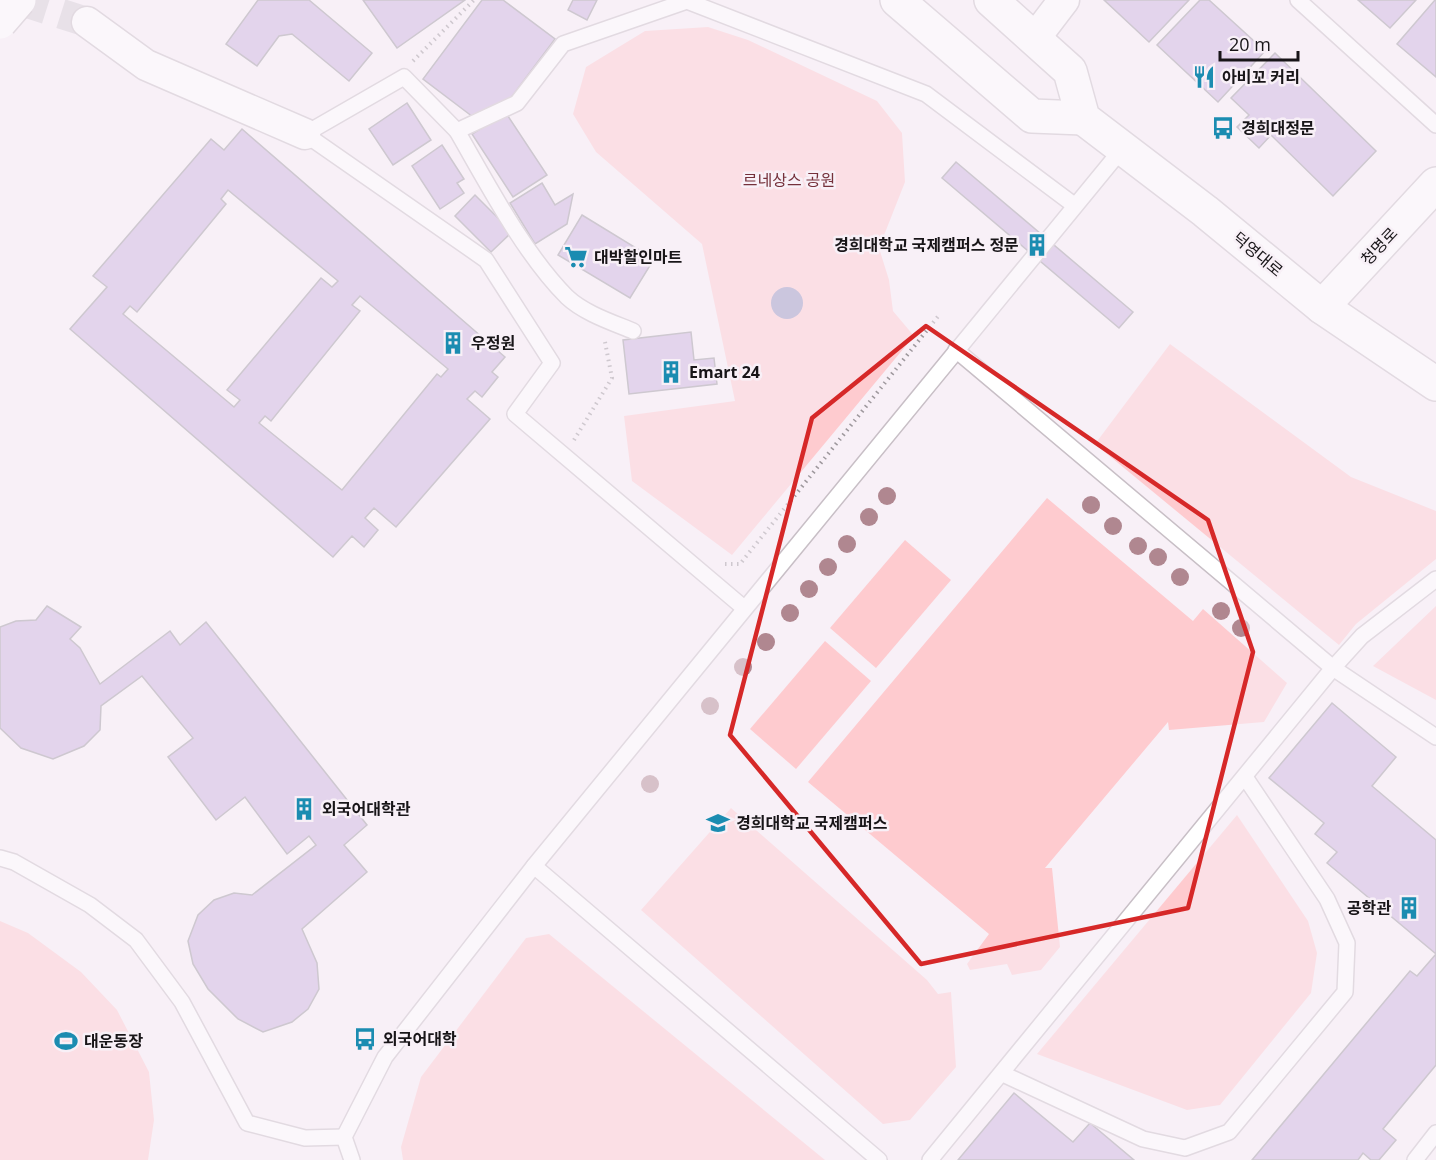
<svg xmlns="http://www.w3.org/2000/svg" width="1436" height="1160" viewBox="0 0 1436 1160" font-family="'Open Sans','Noto Sans KR',sans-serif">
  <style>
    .green { fill: #fecbcf }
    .water { fill: #9692bf }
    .building { fill: #cab1dd; stroke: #9b979f; stroke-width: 1.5; fill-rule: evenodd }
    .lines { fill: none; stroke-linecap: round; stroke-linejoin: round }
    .street-tunnel { stroke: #d6cfd6; stroke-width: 30; stroke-dasharray: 30 15; stroke-linecap: butt }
    .lane-casing { stroke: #c8bfc6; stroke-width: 18 }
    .street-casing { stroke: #c8bfc6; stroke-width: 33 }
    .secondary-casing { stroke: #c8bfc6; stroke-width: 36 }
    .path { stroke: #9e989d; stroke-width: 4; stroke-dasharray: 1.5 4.5; stroke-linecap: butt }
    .lane { stroke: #fff; stroke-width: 15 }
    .street { stroke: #fff; stroke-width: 30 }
    .secondary { stroke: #fff; stroke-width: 33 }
    .secondary-bridge-casing { stroke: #c8bfc6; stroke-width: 36; stroke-linecap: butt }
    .secondary-bridge { stroke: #fff; stroke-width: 33 }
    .tree { fill: #b08790 }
    .marked { fill: none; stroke: #d62828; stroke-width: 4.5; stroke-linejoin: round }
    .labels { text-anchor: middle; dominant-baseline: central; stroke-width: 5; stroke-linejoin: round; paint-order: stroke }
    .poi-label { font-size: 16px; font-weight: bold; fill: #181518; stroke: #f8f0f7; text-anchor: start }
    .park-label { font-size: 16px; fill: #75313b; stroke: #f8f0f7 }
    .street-label { font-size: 16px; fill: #181518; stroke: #f8f0f7 }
  </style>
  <rect width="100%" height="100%" fill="#f8f0f7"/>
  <g class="green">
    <path d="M708 27 748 40 877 101 902 133 905 182 879 248 889 280 893 311 914 336 732 555 632 481 624 416 735 401 702 244 596 152 573 114 586 67 645 31Z"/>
    <path d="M1170 344 1351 477 1436 511V559L1356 624 1339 645 1095 444Z"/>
    <path d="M1047 498 1193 621 1203 609 1287 683 1264 722 1169 730 1168 722 1045 868H1052L1060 947 1041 970 1012 975 1007 964 970 970 967 964 989 934 808 782Z"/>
    <path d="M905 540 951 580 876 668 830 628Z"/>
    <path d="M1436 606V700L1373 666Z"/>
    <path d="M825 641 871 681 796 769 750 729Z"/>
    <path d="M731 808 927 980 938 994 951 992 956 1067 910 1120 883 1124 641 910Z"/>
    <path d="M1237 815 1308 921 1317 953 1311 993 1220 1105 1187 1110 1037 1054Z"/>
    <path d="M0 921 28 933 81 972 117 1010 149 1072 154 1120 148 1160H0Z"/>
    <path d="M549 934 825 1160H403L401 1147 421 1077 526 938Z"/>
  </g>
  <circle class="water" cx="787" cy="303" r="16"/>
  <g class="building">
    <path d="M258 0H309L372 53 349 81 292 34 279 36 257 66 226 44Z"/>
    <path d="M363 0H465L397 48Z"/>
    <path d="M482 0H503L555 39 504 107 473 117 423 79Z"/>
    <path d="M573 0H597L587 20 568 10Z"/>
    <path d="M1104 0H1189L1149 42Z"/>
    <path d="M1200 0H1209L1265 51 1218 102 1157 45Z"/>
    <path d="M1358 0H1416L1390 28Z"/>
    <path d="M1435 0H1436V77L1397 44Z"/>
    <path d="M1275 53 1376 151 1333 196 1271 135 1259 148 1237 127 1249 115 1231 98Z"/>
    <path d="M407 103 431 140 393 165 369 129Z"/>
    <path d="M506 113 547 175 513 197 472 134Z"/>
    <path d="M242 129 505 357 492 372 498 377 482 397 475 391 467 399 490 419 396 527 374 508 365 518 378 530 364 547 352 536 333 557 70 329 107 287 93 276 211 139 224 150ZM228 190 338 281 332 287 321 278 227 390 240 400 234 407 123 314 130 306 137 312 226 204 221 199ZM360 296 448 369 441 377 437 374 342 490 259 423 265 416 271 421 360 311 352 305Z"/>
    <path d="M442 145 464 179 457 183 464 193 440 209 412 166Z"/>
    <path d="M956 162 1133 312 1119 328 942 178Z"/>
    <path d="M542 183 555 205 573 194 567 224 535 244 510 203Z"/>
    <path d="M475 195 512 232 491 252 455 216Z"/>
    <path d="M582 215 654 259 630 298 558 255Z"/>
    <path d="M691 332 694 360 714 358 717 384 629 394 623 340Z"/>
    <path d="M47 606 81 627 70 639 80 648 100 684 170 631 180 645 206 622 367 825 344 845 367 872 302 929 317 963 319 989 308 1009 292 1022 263 1032 238 1019 208 989 193 964 188 941 198 915 214 900 234 893 252 895 316 845 309 836 287 854 245 797 216 820 168 757 193 738 142 676 101 706 100 730 84 746 53 759 21 748 0 728V627L16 621 36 620Z"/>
    <path d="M1332 703 1396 757 1372 786 1436 840V1065L1383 1129 1396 1140 1379 1160H1371L1363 1153 1358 1160H1252L1410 971 1417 976 1436 954 1327 863 1337 852 1315 834 1324 823 1269 778Z"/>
    <path d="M1014 1093 1073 1142 1090 1123 1134 1160H958Z"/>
  </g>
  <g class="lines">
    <path class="street-tunnel" d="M18 0 87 22"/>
    <g class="lane-casing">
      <g id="lane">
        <path d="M1298 0 1436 125"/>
        <path d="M457 131C487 183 524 254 567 297 584 313 611 322 633 331"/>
        <path d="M1436 579 1362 636 1333 668 1436 737"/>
        <path d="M744 608 515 414 552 363 486 260 305 134 404 77 457 131 517 103 563 44 687 1 926 94 1074 205"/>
        <path d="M0 858 14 862 90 905 136 940 182 1002 247 1123 305 1138 344 1137"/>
        <path d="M534 866 879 1160"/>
        <path d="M1003 1074 1143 1139 1185 1148 1229 1132 1345 992 1347 943 1327 899 1245 777"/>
        <path d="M352 1160 344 1137 385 1057 534 866 1122 149"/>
        <path d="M930 1160 1333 668 956 350"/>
        <path d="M1415 1160 1436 1133"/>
      </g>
    </g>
    <g class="street-casing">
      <g id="street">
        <path d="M87 22 146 65 305 134"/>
        <path d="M1035 38 1064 0"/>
      </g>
    </g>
    <g class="secondary-casing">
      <g id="secondary">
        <path d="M897 0 1032 116 1083 118"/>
        <path d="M991 0 1070 71 1083 118 1205 211 1322 307 1436 384"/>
        <path d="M1322 307 1436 184"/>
      </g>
    </g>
    <g class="path">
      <path d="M413 61 474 0"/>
      <path d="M574 440 612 378 605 342"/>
      <path d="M725 564H740L940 314"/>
    </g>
    <use href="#lane" class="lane"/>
    <use href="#street" class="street"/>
    <use href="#secondary" class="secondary"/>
    <g class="secondary-bridge-casing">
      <path id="secondary-bridge" d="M0 22 19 0"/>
    </g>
    <use href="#secondary-bridge" class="secondary-bridge"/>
  </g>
  <g class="tree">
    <circle cx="887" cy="496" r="9"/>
    <circle cx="1091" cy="505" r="9"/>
    <circle cx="869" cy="517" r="9"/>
    <circle cx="1113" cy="526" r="9"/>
    <circle cx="847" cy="544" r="9"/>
    <circle cx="1138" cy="546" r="9"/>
    <circle cx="1158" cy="557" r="9"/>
    <circle cx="828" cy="567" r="9"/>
    <circle cx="1180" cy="577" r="9"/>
    <circle cx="809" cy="589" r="9"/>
    <circle cx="1221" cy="611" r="9"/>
    <circle cx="790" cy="613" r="9"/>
    <circle cx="1241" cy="628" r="9"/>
    <circle cx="766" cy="642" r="9"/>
    <circle cx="743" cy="667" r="9"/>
    <circle cx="710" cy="706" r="9"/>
    <circle cx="650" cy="784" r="9"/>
  </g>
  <path d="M0 0H1436V1160H0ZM926 326 1208 520 1253 652 1188 908 921 964 730 735 812 418Z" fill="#f8f0f7" fill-opacity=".55" fill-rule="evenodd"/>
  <path class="marked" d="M926 326 1208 520 1253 652 1188 908 921 964 730 735 812 418Z"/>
  <defs>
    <g id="restaurant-bare" transform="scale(1.8)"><path d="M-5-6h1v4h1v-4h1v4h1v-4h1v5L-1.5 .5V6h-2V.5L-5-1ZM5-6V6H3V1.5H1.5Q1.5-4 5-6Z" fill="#1b8cb1" stroke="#f8f0f7" stroke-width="2.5" paint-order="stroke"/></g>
    <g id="bus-bare" transform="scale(1.8)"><path d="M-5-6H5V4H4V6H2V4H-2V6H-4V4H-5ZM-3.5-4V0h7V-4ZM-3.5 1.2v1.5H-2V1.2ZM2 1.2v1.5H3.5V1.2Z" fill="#1b8cb1" stroke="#f8f0f7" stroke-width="2.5" paint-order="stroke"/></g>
    <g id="building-bare" transform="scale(1.8)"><path d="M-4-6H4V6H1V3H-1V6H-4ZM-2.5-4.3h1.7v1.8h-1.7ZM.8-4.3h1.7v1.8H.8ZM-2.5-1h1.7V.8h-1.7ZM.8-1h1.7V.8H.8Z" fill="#1b8cb1" stroke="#f8f0f7" stroke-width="2.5" paint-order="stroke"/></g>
    <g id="supermarket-bare" transform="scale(1.8)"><path d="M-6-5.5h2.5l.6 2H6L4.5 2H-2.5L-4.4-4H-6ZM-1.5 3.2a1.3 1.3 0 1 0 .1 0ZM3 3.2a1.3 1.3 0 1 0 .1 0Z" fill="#1b8cb1" stroke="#f8f0f7" stroke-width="2.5" paint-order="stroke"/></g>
    <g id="university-bare" transform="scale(1.8)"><path d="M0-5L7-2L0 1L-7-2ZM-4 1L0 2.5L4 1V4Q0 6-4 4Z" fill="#1b8cb1" stroke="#f8f0f7" stroke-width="2.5" paint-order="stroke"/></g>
    <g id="stadium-bare" transform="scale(1.8)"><path d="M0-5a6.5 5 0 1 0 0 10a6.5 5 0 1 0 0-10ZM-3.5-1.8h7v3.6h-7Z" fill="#1b8cb1" stroke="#f8f0f7" stroke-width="2.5" paint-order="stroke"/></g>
  </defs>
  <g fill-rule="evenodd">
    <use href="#restaurant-bare" x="1204" y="77"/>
    <use href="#bus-bare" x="1223" y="128"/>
    <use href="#building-bare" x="1037" y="245"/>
    <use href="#supermarket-bare" x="576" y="257"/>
    <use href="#building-bare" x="453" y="343"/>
    <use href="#building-bare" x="671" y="372"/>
    <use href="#building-bare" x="304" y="809"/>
    <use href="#university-bare" x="718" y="823"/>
    <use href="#building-bare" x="1409" y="908"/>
    <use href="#bus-bare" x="365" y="1039"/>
    <use href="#stadium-bare" x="66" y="1041"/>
  </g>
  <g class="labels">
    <g class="poi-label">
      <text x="1222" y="77">아비꼬 커리</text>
      <text x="1241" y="128">경희대정문</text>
      <text x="1019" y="245" text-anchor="end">경희대학교 국제캠퍼스 정문</text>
      <text x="594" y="257">대박할인마트</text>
      <text x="471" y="343">우정원</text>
      <text x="689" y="372">Emart 24</text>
      <text x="322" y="809">외국어대학관</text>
      <text x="736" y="823">경희대학교 국제캠퍼스</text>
      <text x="1391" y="908" text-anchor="end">공학관</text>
      <text x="383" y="1039">외국어대학</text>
      <text x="84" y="1041">대운동장</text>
    </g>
    <g class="park-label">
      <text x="789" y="180">르네상스 공원</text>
    </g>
    <g class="street-label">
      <text transform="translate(1379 246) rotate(-47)">청명로</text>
      <text transform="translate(1258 254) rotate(40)">덕영대로</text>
    </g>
  </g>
  <path d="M1220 51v9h78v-9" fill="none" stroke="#181518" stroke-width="3"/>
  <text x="1229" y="51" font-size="18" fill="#181518" stroke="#f8f0f7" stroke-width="4.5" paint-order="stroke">20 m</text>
</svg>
